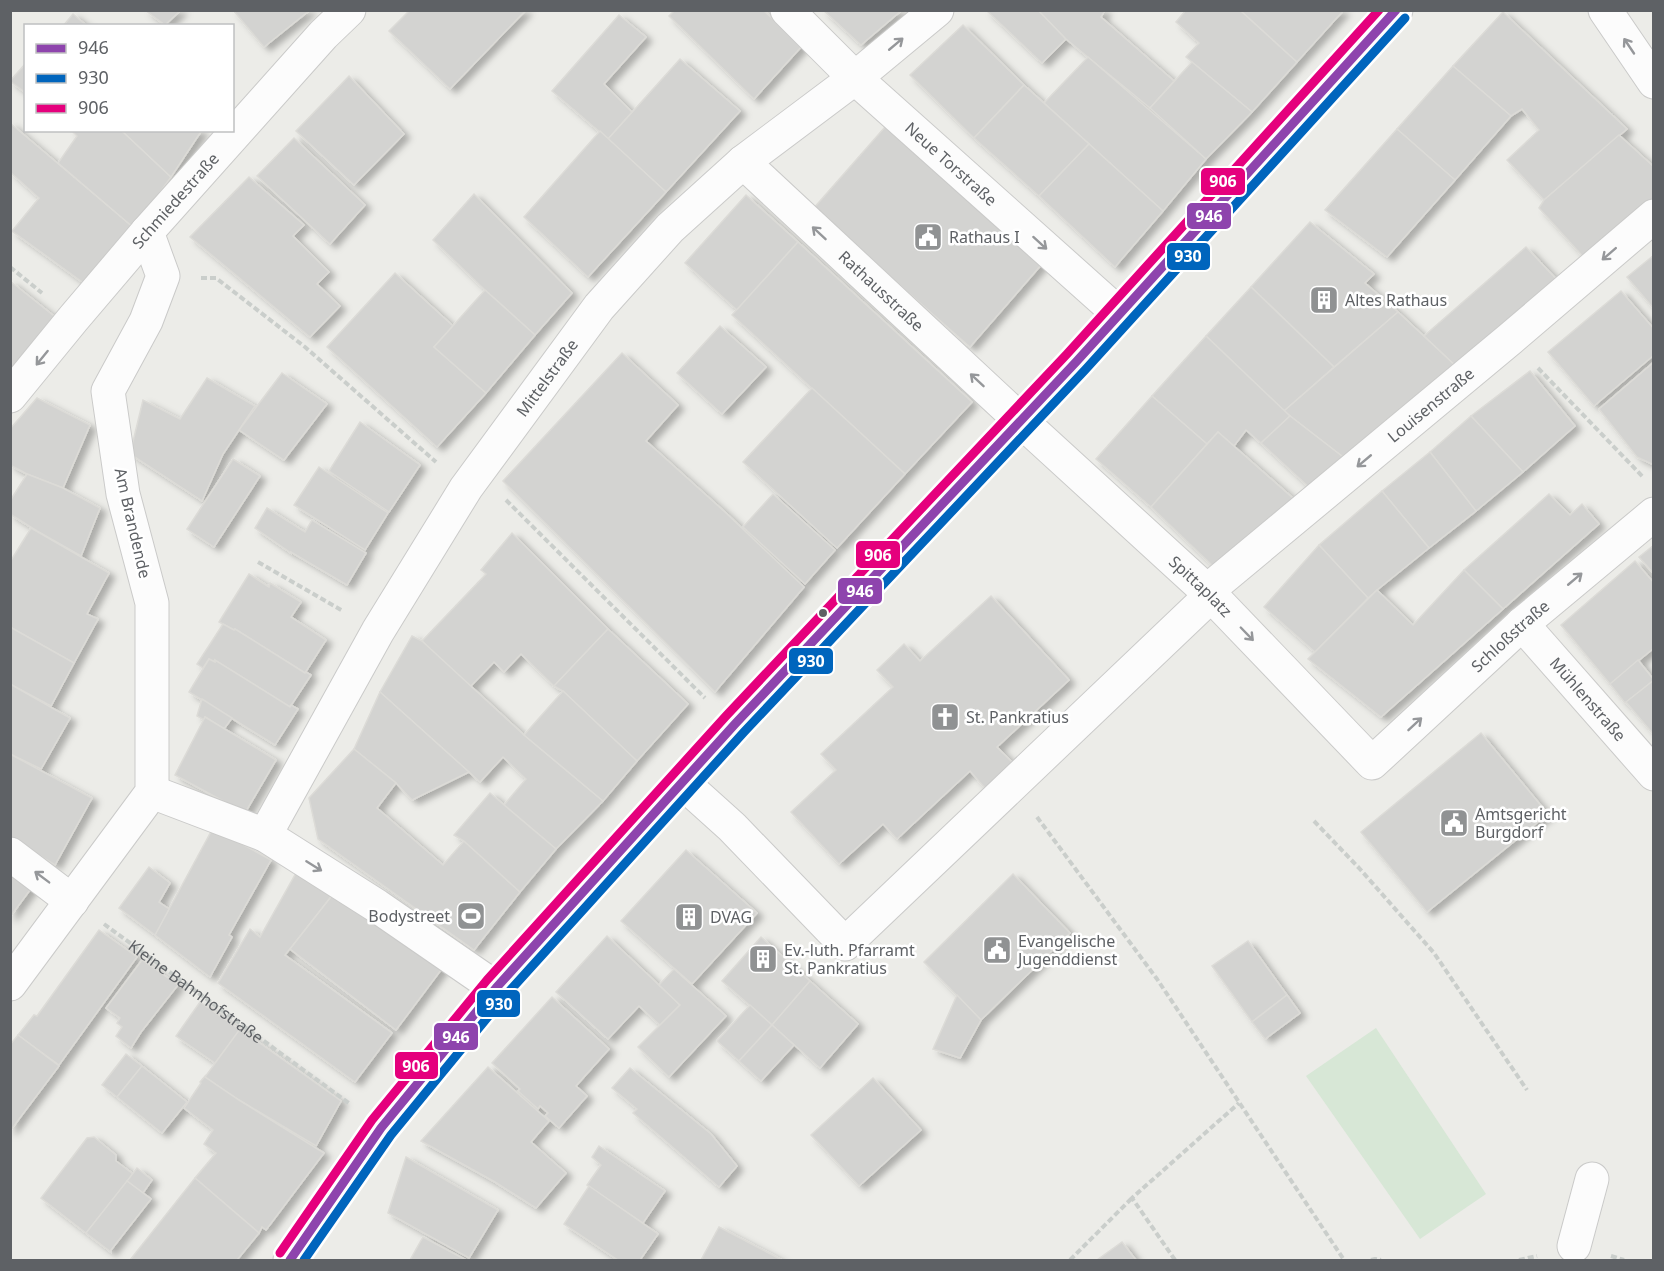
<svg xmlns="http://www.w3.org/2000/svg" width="1664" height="1271" viewBox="0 0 1664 1271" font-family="'Noto Sans',sans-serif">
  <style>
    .green { fill: #d7e7d6 }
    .building { fill: #d3d3d1; stroke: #dcdbd7; stroke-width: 1.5; filter: url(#shadow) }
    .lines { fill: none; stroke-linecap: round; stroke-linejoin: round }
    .minor-casing { stroke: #cacac9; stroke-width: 35 }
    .path { stroke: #cacecb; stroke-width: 4; stroke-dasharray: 6 3; stroke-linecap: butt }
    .minor { stroke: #fcfcfc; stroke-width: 33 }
    .bus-1-casing { stroke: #fff; stroke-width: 14 }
    .bus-2-casing { stroke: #fff; stroke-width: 14 }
    .bus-3-casing { stroke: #fff; stroke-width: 14 }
    .bus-1 { stroke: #8e44ad; stroke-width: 9 }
    .bus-2 { stroke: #0065bd; stroke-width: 9 }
    .bus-3 { stroke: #e5007d; stroke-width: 9 }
    .oneway { stroke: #95979a }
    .bus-dot { fill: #5e6165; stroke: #fff; stroke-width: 2 }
    .labels { text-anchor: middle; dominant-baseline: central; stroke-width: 5; stroke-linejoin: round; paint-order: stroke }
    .street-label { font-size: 16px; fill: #5e6165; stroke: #fff }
    .poi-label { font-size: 16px; fill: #5e6165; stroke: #fff; text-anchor: start }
    .line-badge { stroke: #fff; stroke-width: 2 }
    .badge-label { font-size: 16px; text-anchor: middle; font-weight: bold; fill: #fff }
  </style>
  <defs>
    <filter id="shadow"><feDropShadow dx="6" dy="4" stdDeviation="3" flood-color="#0004"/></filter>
  </defs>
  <rect width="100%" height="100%" fill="#ecece8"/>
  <path class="green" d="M1376 1028 1486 1194 1420 1239 1306 1076Z"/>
  <g class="building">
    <path d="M145 10H181L165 25Z"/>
    <path d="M233 10H310L264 47Z"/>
    <path d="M410 10H526L450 89 389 31Z"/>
    <path d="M675 10H763L802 46 754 99 669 16Z"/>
    <path d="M823 10H902L861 45Z"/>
    <path d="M986 10H1038L1066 39 1042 63Z"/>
    <path d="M1038 10H1105L1101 17 1174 81 1150 108 1066 39Z"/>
    <path d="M1186 10H1240L1297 62 1252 112 1186 57 1199 43 1176 22Z"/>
    <path d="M1240 10H1343V11L1297 62Z"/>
    <path d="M1503 12 1627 129 1544 200 1507 160 1539 130 1522 109 1511 116 1453 66Z"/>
    <path d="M73 14 87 26H63Z"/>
    <path d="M619 15 646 37 604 84 632 112 608 139 552 91Z"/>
    <path d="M963 25 1024 85 974 138 910 75Z"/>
    <path d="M1088 57 1206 159 1163 211 1044 103Z"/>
    <path d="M680 59 740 111 666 192 608 139Z"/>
    <path d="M1192 62 1252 112 1206 159 1150 108Z"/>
    <path d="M26 63V93L10 81Z"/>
    <path d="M1453 66 1511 116 1455 180 1397 129Z"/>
    <path d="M349 76 404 134 354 185 296 131Z"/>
    <path d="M1024 85 1089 144 1039 196 974 138Z"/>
    <path d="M10 123 134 228 85 284 12 231 39 198 10 172Z"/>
    <path d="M885 127 1042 264 970 347 813 209Z"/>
    <path d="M1397 129 1455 180 1387 257 1325 210Z"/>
    <path d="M71 130H121L171 177 134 228 58 163 77 136Z"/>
    <path d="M121 130H202L171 177Z"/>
    <path d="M600 131 666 192 588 277 524 217Z"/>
    <path d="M1619 135 1654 167V198L1587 261 1539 208 1544 200Z"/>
    <path d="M294 138 365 205 330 244 257 176Z"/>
    <path d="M1089 144 1163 211 1115 267 1039 196Z"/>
    <path d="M249 177 304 225 293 236 329 272 317 284 340 306 310 337 190 237Z"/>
    <path d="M474 194 572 293 535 335 485 290 433 240Z"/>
    <path d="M746 195 798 242 737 310 685 263Z"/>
    <path d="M1310 222 1374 274 1365 283 1398 312 1334 367 1251 287Z"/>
    <path d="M798 242 972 402 905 474 732 315Z"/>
    <path d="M1526 247 1559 282 1460 370 1424 336Z"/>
    <path d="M1654 255V309L1627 277Z"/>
    <path d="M395 273 453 326 434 347 486 393 437 447 327 347Z"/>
    <path d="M10 281 59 320 16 373 10 368Z"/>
    <path d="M1251 287 1334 367 1284 411 1206 336Z"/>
    <path d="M485 290 535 335 486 393 434 347Z"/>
    <path d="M1621 291 1654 329V355L1594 406 1548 352Z"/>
    <path d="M1398 312 1460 370 1347 460 1284 411Z"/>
    <path d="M720 326 766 367 722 414 677 373Z"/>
    <path d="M1206 336 1290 416 1261 443 1246 430 1234 446 1218 432 1207 444 1152 396Z"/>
    <path d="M622 353 678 405 646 441 726 513 804 587 715 692 503 481Z"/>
    <path d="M1654 362V465L1637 457 1599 409Z"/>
    <path d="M1530 371 1575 426 1523 472 1471 416Z"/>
    <path d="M282 373 327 404 284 460 239 430Z"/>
    <path d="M207 378 255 406 223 454 202 501 130 454 143 400 180 419Z"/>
    <path d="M812 388 905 474 837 548 743 462Z"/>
    <path d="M1152 396 1207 444 1151 507 1096 459Z"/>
    <path d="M37 398 90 425 63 488 27 474 10 465V429Z"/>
    <path d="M1290 416 1347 460 1311 489 1261 443Z"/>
    <path d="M1471 416 1523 472 1476 511 1430 452Z"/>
    <path d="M360 422 420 465 389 512 329 471Z"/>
    <path d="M1218 432 1295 500 1215 568 1151 507Z"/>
    <path d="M1430 452 1476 511 1429 548 1382 491Z"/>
    <path d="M233 459 260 476 214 547 187 529Z"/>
    <path d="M319 467 388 513 365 550 294 505Z"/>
    <path d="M27 474 63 488 100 508 81 556 37 531 10 514V501Z"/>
    <path d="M1382 491 1429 548 1377 590 1368 598 1319 545Z"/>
    <path d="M773 494 835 550 805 584 743 527Z"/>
    <path d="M1549 494 1570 515 1582 504 1599 524 1503 609 1464 570Z"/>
    <path d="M267 508 305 532 312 520 366 553 347 585 291 552V553L255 528Z"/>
    <path d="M31 528 109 573 87 614 98 619 74 663 10 627V562Z"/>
    <path d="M512 533 608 629 554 686 521 654 504 672 494 662 470 687 422 641 486 574 481 570Z"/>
    <path d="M1319 545 1368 598 1315 652 1264 607Z"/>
    <path d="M1654 545V574L1639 557Z"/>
    <path d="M1635 561 1654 583V648L1610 684 1561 625Z"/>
    <path d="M1464 570 1503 609 1381 717 1308 659 1377 590 1413 625Z"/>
    <path d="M249 574 269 587 270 583 301 602 291 617 326 640 305 673 235 629 234 630 219 622Z"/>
    <path d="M991 596 1069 680 997 747 1013 763 985 788 970 771 897 839 883 824 839 864 791 812 836 770 821 754 893 687 877 670 904 644 920 661Z"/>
    <path d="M223 624 234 630 235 629 305 673 306 672 311 675 290 707 215 660V662L209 659 203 668 197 664Z"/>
    <path d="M10 627 74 663 51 706 10 684Z"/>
    <path d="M608 629 688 704 637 761 563 691 554 686Z"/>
    <path d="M412 636 422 641 524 735 603 801 556 849 504 805 526 779 503 757 480 782 380 692Z"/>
    <path d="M209 659 215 662V660L290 707 291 705 298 709 275 745 189 692Z"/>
    <path d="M1638 660 1654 680 1625 703 1610 684Z"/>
    <path d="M1654 680V735L1626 702Z"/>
    <path d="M10 684 70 718 41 769 10 754Z"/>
    <path d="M563 691 637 761 603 801 524 735Z"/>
    <path d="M380 692 469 772 412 800 396 783 354 749Z"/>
    <path d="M202 699 232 718 224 729 205 717 204 720 197 716Z"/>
    <path d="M205 717 276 760 245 813 175 775Z"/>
    <path d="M1481 733 1548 814 1427 912 1361 832Z"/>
    <path d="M354 749 396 783 377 808 443 865 464 841 520 892 474 950 318 839 309 798Z"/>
    <path d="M10 754 92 798 55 865 10 838Z"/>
    <path d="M490 793 556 849 520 892 464 841 454 835Z"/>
    <path d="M213 828 271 860 229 935 232 937 210 977 155 935Z"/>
    <path d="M686 850 757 913 692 984 621 921Z"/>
    <path d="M149 867 170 883 159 902 169 909 155 935 119 908Z"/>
    <path d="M10 870 33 886 10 917Z"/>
    <path d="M296 873 334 893 285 955 392 1033 355 1082 218 983 250 929 260 937Z"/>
    <path d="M1013 874 1070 933 981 1020 924 962Z"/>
    <path d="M334 893 444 966 396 1030 290 949Z"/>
    <path d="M99 930 137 957 59 1065 18 1035 34 1015 37 1016Z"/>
    <path d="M607 936 680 1005 660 1025 639 1006 608 1039 556 992Z"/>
    <path d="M761 937 810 981 772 1025 722 981Z"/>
    <path d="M1248 941 1287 995 1252 1022 1212 966Z"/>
    <path d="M142 960 178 985 141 1032 131 1048 116 1036 122 1027 117 1023 120 1018 106 1008Z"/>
    <path d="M674 969 726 1016 669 1077 638 1047 680 1005 659 985Z"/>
    <path d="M810 981 858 1024 820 1068 772 1025Z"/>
    <path d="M957 995 981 1020 960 1058 933 1049Z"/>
    <path d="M1287 995 1300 1013 1265 1039 1252 1022Z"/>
    <path d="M552 997 609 1049 576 1086 587 1096 559 1128 545 1116 548 1113 540 1106 538 1109 518 1091 520 1089 492 1063Z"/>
    <path d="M200 1002 240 1030 215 1063 176 1036Z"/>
    <path d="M750 1005 772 1025 739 1061 717 1041Z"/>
    <path d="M772 1025 794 1045 761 1081 739 1061Z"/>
    <path d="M240 1029 341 1101 316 1146 239 1100 205 1077Z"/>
    <path d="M18 1035 59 1066 10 1131V1045Z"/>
    <path d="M126 1054 142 1066 117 1097 102 1085Z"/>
    <path d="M142 1066 187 1102 162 1133 117 1097Z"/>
    <path d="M488 1067 549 1121 531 1142 566 1173 536 1208 495 1182 421 1141Z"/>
    <path d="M630 1068 711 1134 737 1166 719 1187 633 1113 637 1109 612 1088Z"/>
    <path d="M206 1075 205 1077 239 1100 324 1153 266 1230 262 1227 259 1233 195 1178 216 1153 204 1144 213 1130 184 1108 201 1083 200 1082Z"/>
    <path d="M873 1078 921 1130 859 1186 811 1135Z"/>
    <path d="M94 1137 116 1155V1161L133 1174 86 1233 41 1198 87 1138Z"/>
    <path d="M599 1146 665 1191 643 1223 587 1185 601 1165 592 1157Z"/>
    <path d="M406 1157 498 1210 469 1258 388 1213Z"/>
    <path d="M137 1168 152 1180 143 1193 127 1181Z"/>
    <path d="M195 1178 259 1233 237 1260H130Z"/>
    <path d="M127 1181 151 1199 111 1250V1252L86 1233Z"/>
    <path d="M589 1186 658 1234 640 1260H618L564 1224Z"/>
    <path d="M719 1227 782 1260H701Z"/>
    <path d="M423 1237 466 1260H410Z"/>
    <path d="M1122 1242 1136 1260H1097Z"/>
  </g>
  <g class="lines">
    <g class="minor-casing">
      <g id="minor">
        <path id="s2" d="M787 10 855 78 1119 314"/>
        <path d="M1605 10 1654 82"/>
        <path id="s3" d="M743 162 1020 420 1207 591 1372 763 1522 624 1654 514"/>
        <path id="s4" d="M10 396 73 319 147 232 323 35 349 10"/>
        <path id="s5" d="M1207 591 1510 339 1654 216"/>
        <path id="s6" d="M1522 624 1654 774"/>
        <path d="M682 782 732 827 845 944 1203 603 1212 597"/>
        <path d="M152 792 265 835 377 906 496 988"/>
        <path id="s7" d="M265 835 378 631 466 488 599 307 670 228 743 162 855 78 937 10"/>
        <path d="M10 854 72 901"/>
        <path d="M10 984 152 792V603L123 494 108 391 146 321 163 276 147 232"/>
        <path d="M1574 1246 1592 1179"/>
        <path d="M290 1260 381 1128 496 988 735 724 1076 362 1396 10"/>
      </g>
    </g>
    <g class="path">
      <path d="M10 267 42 293"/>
      <path d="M201 278H216L305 347 436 462"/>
      <path d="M1538 368 1643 477"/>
      <path d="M506 500 705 698"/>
      <path d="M258 562 343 611"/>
      <path d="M1037 817 1157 979 1344 1260"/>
      <path d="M1314 821 1359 868 1434 953 1527 1090"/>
      <path id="s1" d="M104 924 350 1104"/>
      <path d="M1611 1256 1624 1260"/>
      <path d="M1070 1260 1132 1198"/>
      <path d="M1175 1260 1132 1198 1239 1103"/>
      <path d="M1371 1260 1375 1259 1381 1260"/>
      <path d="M1519 1260 1537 1256"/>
    </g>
    <use href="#minor" class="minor"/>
    <g class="bus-1-casing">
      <path id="bus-1" d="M290 1260 381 1128 496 988 735 724 1076 362 1396 10"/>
    </g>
    <g class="bus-2-casing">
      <path id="bus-2" d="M304 1260 391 1135 505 996 744 732 1085 370 1405 18"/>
    </g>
    <g class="bus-3-casing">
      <path id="bus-3" d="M280 1253 372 1120 487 980 726 716 1067 354 1379 10"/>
    </g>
    <use href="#bus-1" class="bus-1"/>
    <use href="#bus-2" class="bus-2"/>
    <use href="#bus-3" class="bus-3"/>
  </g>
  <defs><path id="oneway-shaft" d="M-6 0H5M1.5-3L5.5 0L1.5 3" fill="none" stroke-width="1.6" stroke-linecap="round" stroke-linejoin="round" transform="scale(1.5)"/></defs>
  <g class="oneway">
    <use href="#oneway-shaft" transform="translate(896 44) rotate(-40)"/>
    <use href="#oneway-shaft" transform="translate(1629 46) rotate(-124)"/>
    <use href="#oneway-shaft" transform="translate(819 233) rotate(-137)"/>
    <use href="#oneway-shaft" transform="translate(1040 243) rotate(42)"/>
    <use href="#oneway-shaft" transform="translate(1609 254) rotate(139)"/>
    <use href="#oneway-shaft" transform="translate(42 358) rotate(129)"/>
    <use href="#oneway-shaft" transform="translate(977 380) rotate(-137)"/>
    <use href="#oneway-shaft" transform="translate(1364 461) rotate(140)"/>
    <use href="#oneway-shaft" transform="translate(1575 579) rotate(-40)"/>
    <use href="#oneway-shaft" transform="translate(1247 634) rotate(46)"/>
    <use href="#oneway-shaft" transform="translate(1415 724) rotate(-43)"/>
    <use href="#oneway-shaft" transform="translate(314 866) rotate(32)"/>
    <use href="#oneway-shaft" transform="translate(42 877) rotate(-143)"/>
  </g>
  <defs>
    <g id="civic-square" transform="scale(1.5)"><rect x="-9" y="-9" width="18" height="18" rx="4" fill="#909293" stroke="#fff"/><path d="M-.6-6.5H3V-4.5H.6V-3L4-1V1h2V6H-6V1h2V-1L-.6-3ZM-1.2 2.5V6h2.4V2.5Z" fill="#fff"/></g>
    <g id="building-square" transform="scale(1.5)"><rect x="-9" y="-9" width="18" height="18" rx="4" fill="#909293" stroke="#fff"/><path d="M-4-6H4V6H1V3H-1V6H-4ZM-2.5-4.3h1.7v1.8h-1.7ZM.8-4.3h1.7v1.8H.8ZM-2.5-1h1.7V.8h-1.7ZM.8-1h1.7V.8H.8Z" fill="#fff"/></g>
    <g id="church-square" transform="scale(1.5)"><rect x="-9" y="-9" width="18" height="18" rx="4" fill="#909293" stroke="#fff"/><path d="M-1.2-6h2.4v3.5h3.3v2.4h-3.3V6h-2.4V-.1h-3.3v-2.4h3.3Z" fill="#fff"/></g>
    <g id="stadium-square" transform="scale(1.5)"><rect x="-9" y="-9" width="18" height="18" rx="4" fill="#909293" stroke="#fff"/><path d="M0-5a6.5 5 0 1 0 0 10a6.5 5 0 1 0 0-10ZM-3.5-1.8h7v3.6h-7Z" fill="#fff"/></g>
  </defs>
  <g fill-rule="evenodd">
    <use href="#civic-square" x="928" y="237"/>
    <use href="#building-square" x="1324" y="300"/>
    <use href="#church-square" x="945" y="717"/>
    <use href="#civic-square" x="1454" y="823"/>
    <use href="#stadium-square" x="471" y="916"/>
    <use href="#building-square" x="689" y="917"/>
    <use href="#civic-square" x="997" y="950"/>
    <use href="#building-square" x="763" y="959"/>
  </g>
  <circle class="bus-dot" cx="823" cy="613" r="5"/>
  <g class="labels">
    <g class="street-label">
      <text stroke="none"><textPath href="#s2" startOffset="225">Neue Torstraße</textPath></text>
      <text stroke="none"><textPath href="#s4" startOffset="256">Schmiedestraße</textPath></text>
      <text stroke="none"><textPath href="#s3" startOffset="189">Rathausstraße</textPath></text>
      <text stroke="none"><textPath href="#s7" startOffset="538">Mittelstraße</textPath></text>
      <text stroke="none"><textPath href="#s5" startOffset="291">Louisenstraße</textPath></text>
      <text transform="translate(133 523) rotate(77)">Am Brandende</text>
      <text stroke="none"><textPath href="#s3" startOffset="624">Spittaplatz</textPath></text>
      <text stroke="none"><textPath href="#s3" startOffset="1058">Schloßstraße</textPath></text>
      <text stroke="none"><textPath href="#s6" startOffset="100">Mühlenstraße</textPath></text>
      <text stroke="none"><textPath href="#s1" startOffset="114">Kleine Bahnhofstraße</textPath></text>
    </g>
    <g class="poi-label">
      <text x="949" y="237">Rathaus I</text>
      <text x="1345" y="300">Altes Rathaus</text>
      <text x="966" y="717">St. Pankratius</text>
      <text x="1475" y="814">Amtsgericht<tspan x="1475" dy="18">Burgdorf</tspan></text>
      <text x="450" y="916" text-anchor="end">Bodystreet</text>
      <text x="710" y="917">DVAG</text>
      <text x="1018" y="941">Evangelische<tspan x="1018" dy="18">Jugenddienst</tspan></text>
      <text x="784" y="950">Ev.-luth. Pfarramt<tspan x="784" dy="18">St. Pankratius</tspan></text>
    </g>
  </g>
  <g class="line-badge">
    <rect x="1200" y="167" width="46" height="29" rx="6" fill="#e5007d"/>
    <rect x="1186" y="202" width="46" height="28" rx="6" fill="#8e44ad"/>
    <rect x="1166" y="242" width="45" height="29" rx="6" fill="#0065bd"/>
    <rect x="855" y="540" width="46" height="29" rx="6" fill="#e5007d"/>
    <rect x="837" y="577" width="46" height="28" rx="6" fill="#8e44ad"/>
    <rect x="788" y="647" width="46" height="28" rx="6" fill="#0065bd"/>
    <rect x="476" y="989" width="45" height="29" rx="6" fill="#0065bd"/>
    <rect x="433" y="1022" width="46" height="29" rx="6" fill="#8e44ad"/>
    <rect x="394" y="1051" width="45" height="29" rx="6" fill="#e5007d"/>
  </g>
  <g class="badge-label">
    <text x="1223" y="187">906</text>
    <text x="1209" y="222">946</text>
    <text x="1188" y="262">930</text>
    <text x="878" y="561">906</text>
    <text x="860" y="597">946</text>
    <text x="811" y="667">930</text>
    <text x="499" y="1010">930</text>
    <text x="456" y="1043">946</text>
    <text x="416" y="1072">906</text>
  </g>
  <rect width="1664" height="1271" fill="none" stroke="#5e6165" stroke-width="24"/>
  <rect x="24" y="24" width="210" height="108" fill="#ffffff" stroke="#bfc0c1" stroke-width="1.5"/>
  <rect x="36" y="44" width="30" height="9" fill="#8e44ad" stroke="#bfc0c1" stroke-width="1.5"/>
  <text x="78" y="54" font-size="18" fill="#5e6165">946</text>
  <rect x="36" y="74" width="30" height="9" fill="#0065bd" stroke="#bfc0c1" stroke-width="1.5"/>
  <text x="78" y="84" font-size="18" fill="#5e6165">930</text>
  <rect x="36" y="104" width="30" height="9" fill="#e5007d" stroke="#bfc0c1" stroke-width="1.5"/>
  <text x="78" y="114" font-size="18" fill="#5e6165">906</text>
</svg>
